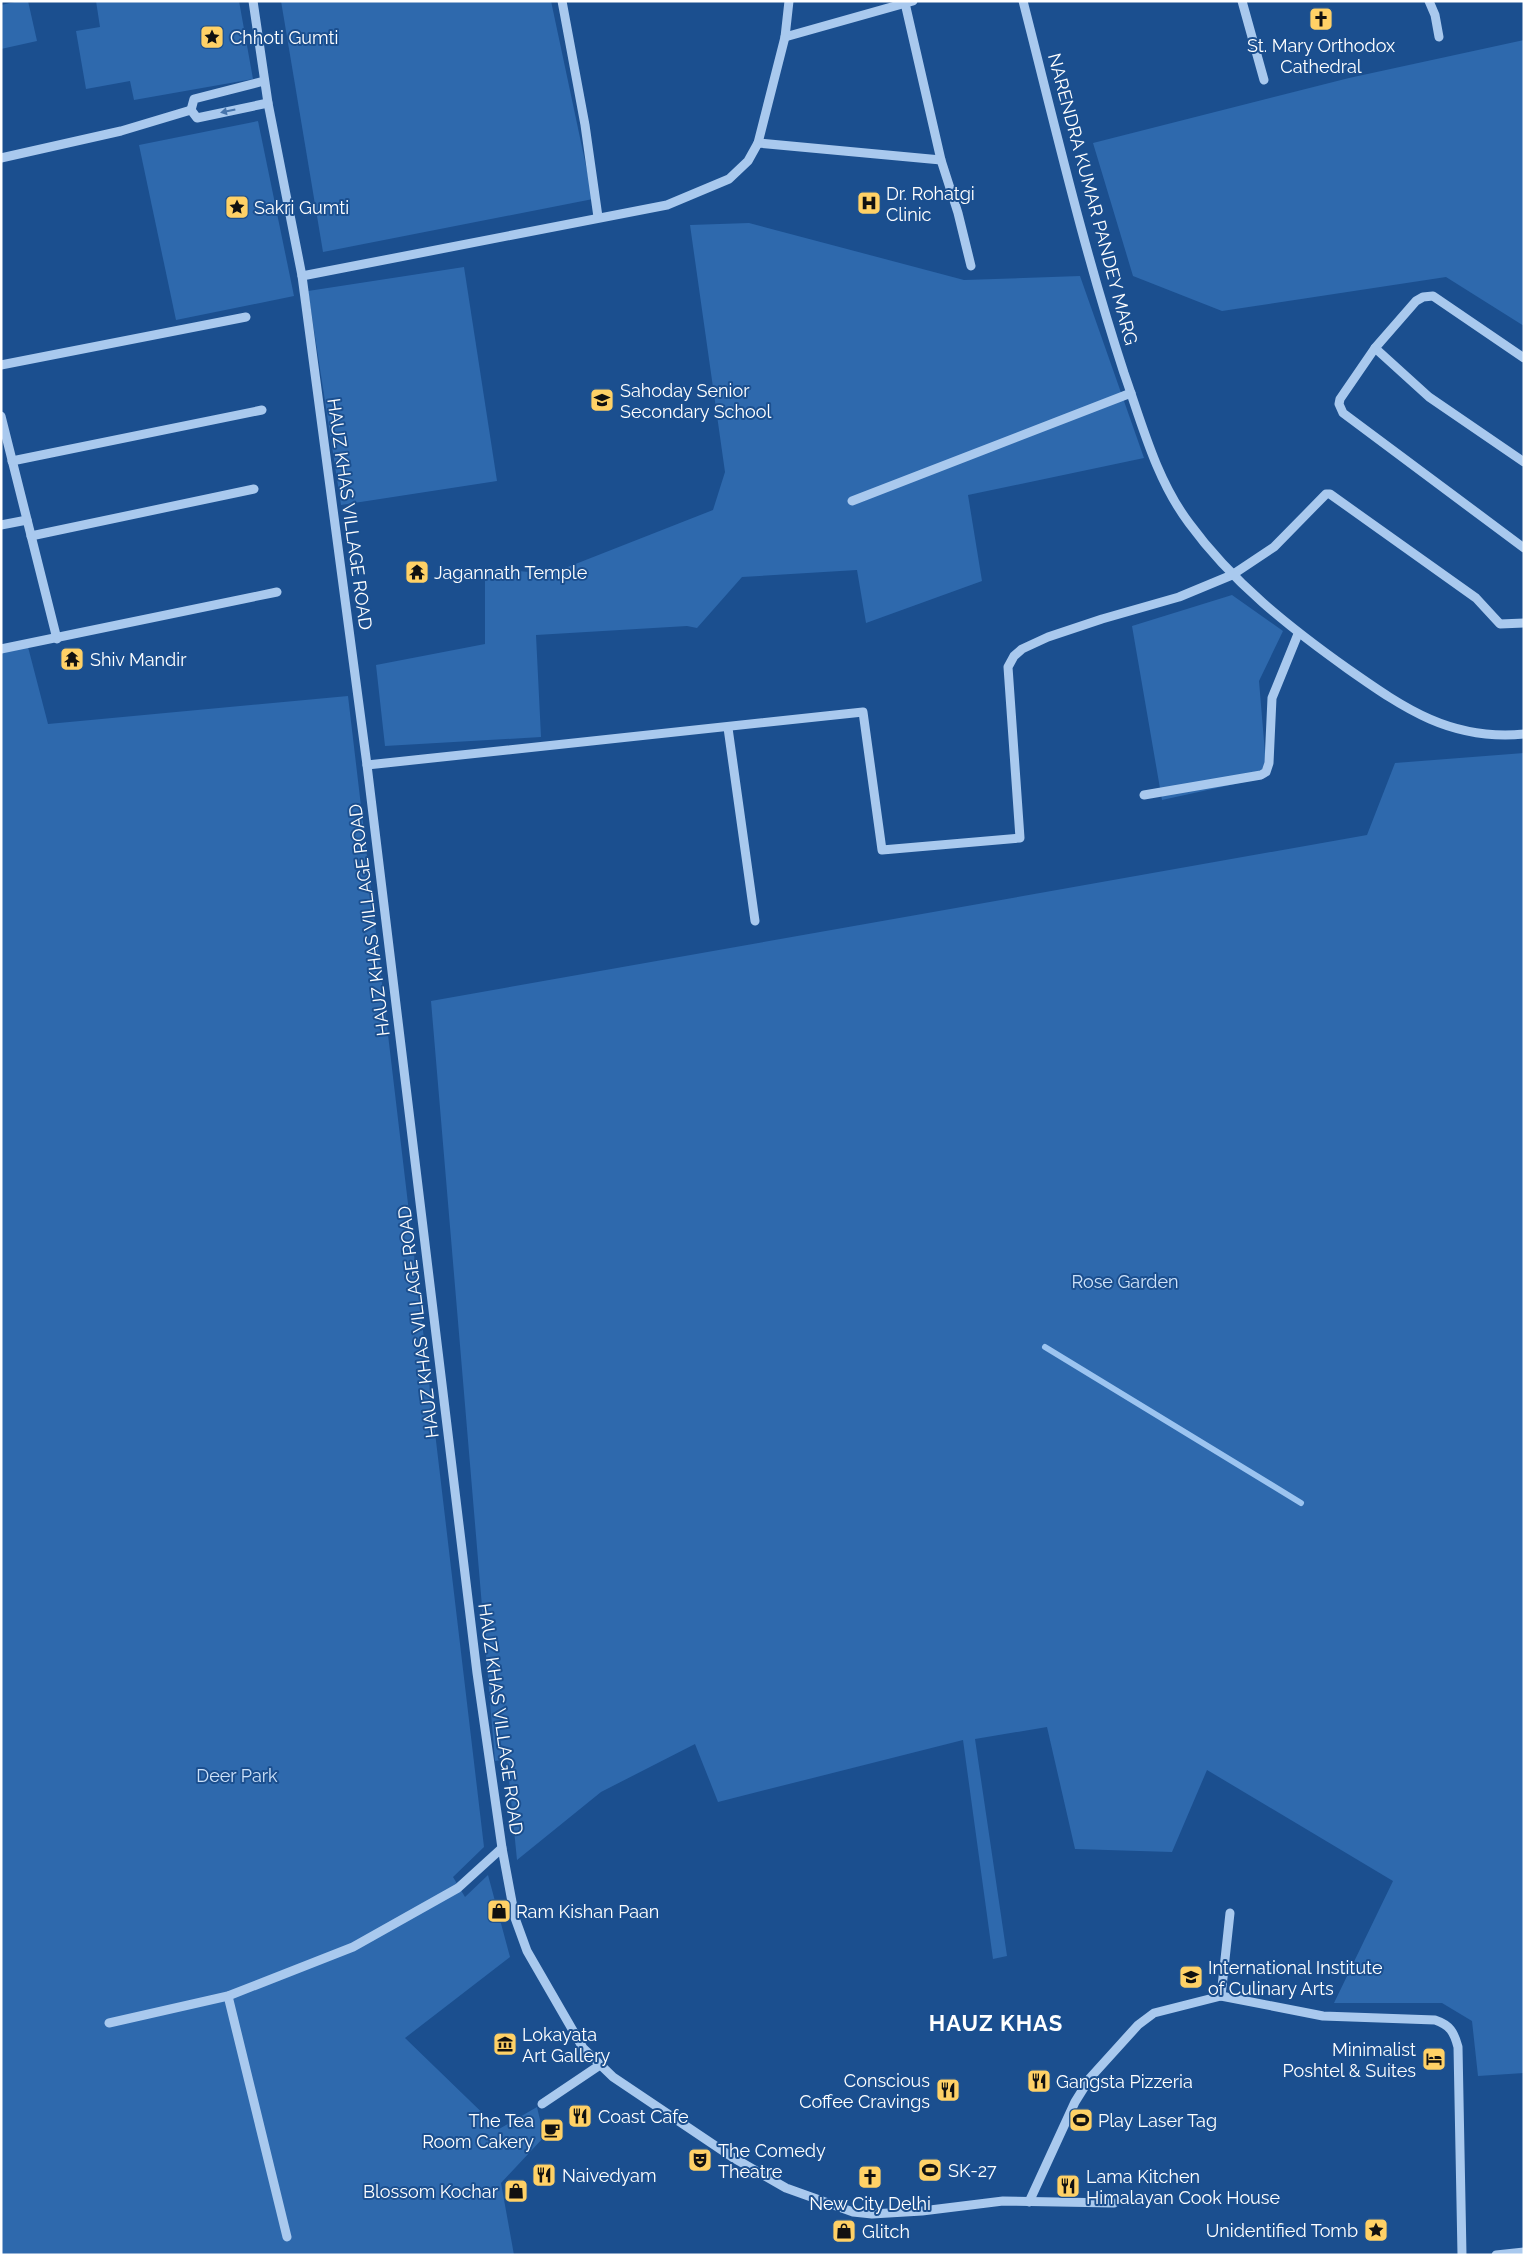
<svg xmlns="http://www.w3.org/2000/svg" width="1525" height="2256" viewBox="0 0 1525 2256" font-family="Raleway,sans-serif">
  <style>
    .green { fill: #2e69ad }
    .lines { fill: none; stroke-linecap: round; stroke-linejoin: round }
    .stream { stroke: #9cc4f0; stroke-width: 6 }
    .minor { stroke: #a9c9ee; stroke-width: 9 }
    .oneway { fill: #4674ac }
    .labels { text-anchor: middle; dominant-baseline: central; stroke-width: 4; stroke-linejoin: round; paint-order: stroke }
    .poi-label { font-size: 18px; fill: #fff; stroke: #1b4f8f; text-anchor: start }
    .street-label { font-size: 18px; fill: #fff; stroke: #1b4f8f }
    .park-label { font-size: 18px; fill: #cfe3fa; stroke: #1b4f8f }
    .district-label { font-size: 22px; font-weight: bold; letter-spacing: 1px; fill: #fff; stroke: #1b4f8f }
  </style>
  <rect width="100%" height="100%" fill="#1b4f8f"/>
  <g class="green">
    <path d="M19 1H28L37 41 1 49V5Z"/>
    <path d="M96 1H239L253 79 134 100 130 81 86 89 76 31 100 27Z"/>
    <path d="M281 1H551L593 199 323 252Z"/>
    <path d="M1524 40V326L1446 277 1222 311 1133 276 1093 143 1349 78Z"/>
    <path d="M258 121 294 296 176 320 139 145Z"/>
    <path d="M749 223 964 280 1080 276 1144 458 968 495 982 581 866 623 857 570 742 577 697 628 687 626 536 635 541 737 385 746 376 665 485 644V568L550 574 713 510 725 472 690 225Z"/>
    <path d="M464 267 497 481 341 505 308 291Z"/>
    <path d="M1232 595 1283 631 1259 681 1267 777 1162 800 1132 626Z"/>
    <path d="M28 647 48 724 348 696 484 1847 453 1877 465 1897 488 1875 510 1957 405 2038 499 2129 537 2107 544 2137 501 2183 514 2255H1V653Z"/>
    <path d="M1524 753V2073L1478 2076 1472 2021 1442 2003H1334L1393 1881 1207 1770 1172 1852 1075 1849 1047 1727 975 1739 1007 1956 993 1959 963 1740 718 1802 695 1744 601 1792 517 1860 507 1759 495 1761 431 1001 1367 835 1395 763Z"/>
  </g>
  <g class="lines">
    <path class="stream" d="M1045 1347 1301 1503"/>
    <g class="minor">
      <path d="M253 1 268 103 302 276 367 765 477 1673 502 1848 515 1918 527 1951 583 2048 613 2077 732 2157 786 2188 853 2212 872 2214 922 2211 1003 2201 1114 2203"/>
      <path d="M562 1 585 125 598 217"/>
      <path d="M1023 1C1055 126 1084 251 1124 373 1142 424 1156 479 1189 523 1232 582 1289 627 1348 669 1405 709 1451 741 1524 734"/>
      <path d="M1242 1 1264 80"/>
      <path d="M1429 1 1435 15 1439 37"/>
      <path d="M905 3 941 160 958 213 971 266"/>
      <path d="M785 37 913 1"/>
      <path d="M191 110 194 99 264 81"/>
      <path d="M191 110 197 118 268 103"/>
      <path d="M758 143 941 160"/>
      <path d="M1 158 121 131 191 110"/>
      <path d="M302 276 667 205 729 179 748 161 758 143 785 37 789 1"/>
      <path d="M1375 348 1429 397 1524 462"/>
      <path d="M1524 358 1433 296 1423 297 1416 301 1375 348 1340 399 1339 404 1343 413 1524 548"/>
      <path d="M1 365 246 317"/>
      <path d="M1 416 57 639"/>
      <path d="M12 461 262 410"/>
      <path d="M852 501 1131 393"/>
      <path d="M1 525 27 520"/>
      <path d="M31 536 254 489"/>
      <path d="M1 649 277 592"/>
      <path d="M728 728 755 921"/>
      <path d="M367 765 863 712 882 850 1020 838 1008 667 1014 656 1022 649 1048 637 1102 619 1179 597 1232 575 1274 547 1326 494H1330L1476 598 1500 624 1524 623"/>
      <path d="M1144 795 1261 775 1266 772 1269 763 1272 698 1298 634"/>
      <path d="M228 1996 287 2237"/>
      <path d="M1221 1996 1230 1913"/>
      <path d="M109 2023 228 1996 353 1947 458 1888 502 1848"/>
      <path d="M542 2104 600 2065"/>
      <path d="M1029 2202 1075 2102 1090 2078 1138 2025 1154 2013 1221 1996 1323 2016 1435 2020C1450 2025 1454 2032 1458 2047L1462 2255"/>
      <path d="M1496 2255 1524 2252"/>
    </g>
  </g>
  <defs><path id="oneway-solid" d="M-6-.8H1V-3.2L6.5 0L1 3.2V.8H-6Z" transform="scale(1.25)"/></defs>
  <use class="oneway" href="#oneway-solid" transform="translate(228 111) rotate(168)"/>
  <defs>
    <g id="church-square" transform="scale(1.25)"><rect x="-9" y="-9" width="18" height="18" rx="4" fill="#ffd166" stroke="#1b4f8f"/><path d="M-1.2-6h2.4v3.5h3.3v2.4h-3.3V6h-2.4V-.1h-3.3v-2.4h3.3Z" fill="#111"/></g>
    <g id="sight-square" transform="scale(1.25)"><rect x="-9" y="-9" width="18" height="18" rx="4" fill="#ffd166" stroke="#1b4f8f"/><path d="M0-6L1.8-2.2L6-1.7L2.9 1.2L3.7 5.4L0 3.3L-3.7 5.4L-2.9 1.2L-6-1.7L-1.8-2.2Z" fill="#111"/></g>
    <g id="hospital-square" transform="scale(1.25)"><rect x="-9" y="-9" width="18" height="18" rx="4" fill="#ffd166" stroke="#1b4f8f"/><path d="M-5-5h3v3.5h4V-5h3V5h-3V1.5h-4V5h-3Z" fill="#111"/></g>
    <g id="school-square" transform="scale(1.25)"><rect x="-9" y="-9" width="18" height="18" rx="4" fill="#ffd166" stroke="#1b4f8f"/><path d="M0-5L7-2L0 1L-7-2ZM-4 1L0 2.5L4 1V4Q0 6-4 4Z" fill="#111"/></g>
    <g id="temple-square" transform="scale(1.25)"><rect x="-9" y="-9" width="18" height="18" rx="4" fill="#ffd166" stroke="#1b4f8f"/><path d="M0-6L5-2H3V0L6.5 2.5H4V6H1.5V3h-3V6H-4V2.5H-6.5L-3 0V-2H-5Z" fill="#111"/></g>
    <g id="shop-square" transform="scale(1.25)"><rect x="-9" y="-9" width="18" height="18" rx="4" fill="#ffd166" stroke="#1b4f8f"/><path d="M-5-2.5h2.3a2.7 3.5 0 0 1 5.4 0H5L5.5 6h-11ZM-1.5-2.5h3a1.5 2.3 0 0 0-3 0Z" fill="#111"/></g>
    <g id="university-square" transform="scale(1.25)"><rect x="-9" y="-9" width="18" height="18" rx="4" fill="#ffd166" stroke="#1b4f8f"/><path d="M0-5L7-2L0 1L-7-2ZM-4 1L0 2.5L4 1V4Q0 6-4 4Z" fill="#111"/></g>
    <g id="museum-square" transform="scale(1.25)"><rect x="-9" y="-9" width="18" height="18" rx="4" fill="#ffd166" stroke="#1b4f8f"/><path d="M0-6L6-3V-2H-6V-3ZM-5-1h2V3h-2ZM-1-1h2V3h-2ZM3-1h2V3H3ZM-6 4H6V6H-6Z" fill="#111"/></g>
    <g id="hotel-square" transform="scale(1.25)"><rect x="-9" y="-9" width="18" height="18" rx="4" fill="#ffd166" stroke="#1b4f8f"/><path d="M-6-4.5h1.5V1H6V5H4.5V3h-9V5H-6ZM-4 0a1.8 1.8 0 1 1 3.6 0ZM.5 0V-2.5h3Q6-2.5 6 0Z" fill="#111"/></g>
    <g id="restaurant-square" transform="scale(1.25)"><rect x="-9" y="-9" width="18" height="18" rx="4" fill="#ffd166" stroke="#1b4f8f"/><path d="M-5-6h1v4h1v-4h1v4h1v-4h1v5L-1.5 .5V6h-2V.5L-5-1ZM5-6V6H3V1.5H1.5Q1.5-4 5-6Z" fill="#111"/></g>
    <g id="stadium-square" transform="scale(1.25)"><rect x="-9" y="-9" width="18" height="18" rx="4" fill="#ffd166" stroke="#1b4f8f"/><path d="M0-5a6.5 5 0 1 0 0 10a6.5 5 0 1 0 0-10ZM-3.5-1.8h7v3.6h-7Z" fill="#111"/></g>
    <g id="cafe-square" transform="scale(1.25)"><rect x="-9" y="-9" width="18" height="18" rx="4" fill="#ffd166" stroke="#1b4f8f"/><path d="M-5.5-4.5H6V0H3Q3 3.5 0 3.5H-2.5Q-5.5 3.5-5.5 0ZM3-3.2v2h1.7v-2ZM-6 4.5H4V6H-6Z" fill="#111"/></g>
    <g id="theatre-square" transform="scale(1.25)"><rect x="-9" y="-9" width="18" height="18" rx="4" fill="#ffd166" stroke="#1b4f8f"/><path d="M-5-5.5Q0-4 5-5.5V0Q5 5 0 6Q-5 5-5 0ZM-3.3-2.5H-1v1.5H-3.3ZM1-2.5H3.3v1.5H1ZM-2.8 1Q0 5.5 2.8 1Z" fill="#111"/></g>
  </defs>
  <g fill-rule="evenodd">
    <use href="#church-square" x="1321" y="19"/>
    <use href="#sight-square" x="212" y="37"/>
    <use href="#hospital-square" x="869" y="203"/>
    <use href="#sight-square" x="237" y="207"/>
    <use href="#school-square" x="602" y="400"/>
    <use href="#temple-square" x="417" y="572"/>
    <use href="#temple-square" x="72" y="659"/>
    <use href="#shop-square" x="499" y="1911"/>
    <use href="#university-square" x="1191" y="1977"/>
    <use href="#museum-square" x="505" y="2044"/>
    <use href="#hotel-square" x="1434" y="2059"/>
    <use href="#restaurant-square" x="1039" y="2081"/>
    <use href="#restaurant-square" x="948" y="2090"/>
    <use href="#restaurant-square" x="580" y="2116"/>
    <use href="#stadium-square" x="1081" y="2120"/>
    <use href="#cafe-square" x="552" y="2130"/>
    <use href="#theatre-square" x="700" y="2160"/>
    <use href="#stadium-square" x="930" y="2170"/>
    <use href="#restaurant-square" x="544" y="2175"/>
    <use href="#church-square" x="870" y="2177"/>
    <use href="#restaurant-square" x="1068" y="2186"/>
    <use href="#shop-square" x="516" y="2191"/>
    <use href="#sight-square" x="1376" y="2230"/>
    <use href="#shop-square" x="844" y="2231"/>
  </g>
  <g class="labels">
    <g class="poi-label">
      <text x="230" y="37">Chhoti Gumti</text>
      <text x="1321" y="45" text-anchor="middle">St. Mary Orthodox<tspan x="1321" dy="21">Cathedral</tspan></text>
      <text x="886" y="193">Dr. Rohatgi<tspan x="886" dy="21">Clinic</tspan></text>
      <text x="254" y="207">Sakri Gumti</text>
      <text x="620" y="390">Sahoday Senior<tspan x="620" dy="21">Secondary School</tspan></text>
      <text x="434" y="572">Jagannath Temple</text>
      <text x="90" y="659">Shiv Mandir</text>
      <text x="516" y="1911">Ram Kishan Paan</text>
      <text x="1208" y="1967">International Institute<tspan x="1208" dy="21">of Culinary Arts</tspan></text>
      <text x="522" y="2034">Lokayata<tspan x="522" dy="21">Art Gallery</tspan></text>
      <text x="1416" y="2049" text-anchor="end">Minimalist<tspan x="1416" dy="21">Poshtel &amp; Suites</tspan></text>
      <text x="930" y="2080" text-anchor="end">Conscious<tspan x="930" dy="21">Coffee Cravings</tspan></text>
      <text x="1056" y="2081">Gangsta Pizzeria</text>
      <text x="598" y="2116">Coast Cafe</text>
      <text x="534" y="2120" text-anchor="end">The Tea<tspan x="534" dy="21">Room Cakery</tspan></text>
      <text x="1098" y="2120">Play Laser Tag</text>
      <text x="718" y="2150">The Comedy<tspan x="718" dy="21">Theatre</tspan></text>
      <text x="948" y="2170">SK-27</text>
      <text x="562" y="2175">Naivedyam</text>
      <text x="1086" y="2176">Lama Kitchen<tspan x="1086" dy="21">Himalayan Cook House</tspan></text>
      <text x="498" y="2191" text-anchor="end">Blossom Kochar</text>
      <text x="870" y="2203" text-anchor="middle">New City Delhi</text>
      <text x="1358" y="2230" text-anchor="end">Unidentified Tomb</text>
      <text x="862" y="2231">Glitch</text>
    </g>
    <g class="street-label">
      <text transform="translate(1093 199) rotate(75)">NARENDRA KUMAR PANDEY MARG</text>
      <text transform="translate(350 514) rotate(82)">HAUZ KHAS VILLAGE ROAD</text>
      <text transform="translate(369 920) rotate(-97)">HAUZ KHAS VILLAGE ROAD</text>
      <text transform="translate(418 1322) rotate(-97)">HAUZ KHAS VILLAGE ROAD</text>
      <text transform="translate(501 1719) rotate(82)">HAUZ KHAS VILLAGE ROAD</text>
    </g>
    <g class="park-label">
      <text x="1125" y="1281">Rose Garden</text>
      <text x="237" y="1775">Deer Park</text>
    </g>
    <g class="district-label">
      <text x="996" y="2023">HAUZ KHAS</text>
    </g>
  </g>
  <rect width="1525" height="2256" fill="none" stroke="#ffffff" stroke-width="5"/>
</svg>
